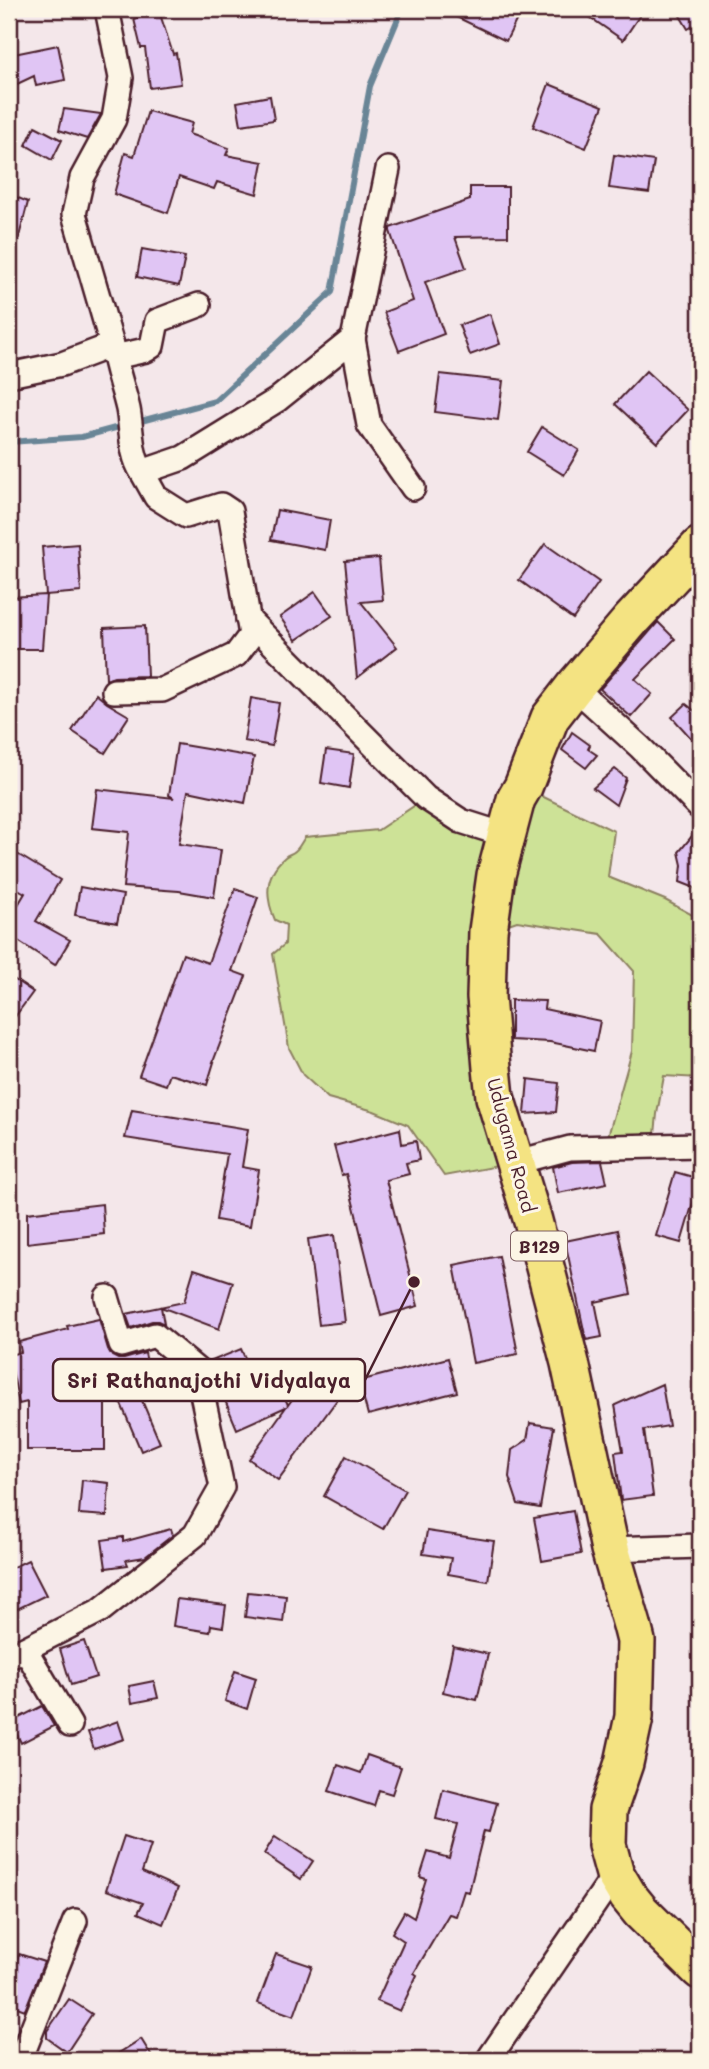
<svg xmlns="http://www.w3.org/2000/svg" width="709" height="2069" viewBox="0 0 709 2069" font-family="Mali,sans-serif">
  <style>
    .green { fill: #cde297; stroke: #8c8061; stroke-width: 2 }
    .lines { fill: none; stroke-linecap: round; stroke-linejoin: round }
    .stream { stroke: #698596; stroke-width: 6 }
    .building { fill: #e0c5f4; stroke: #4a1f2b; stroke-width: 2 }
    .minor-casing { stroke: #4a1f2b; stroke-width: 28 }
    .primary-casing { stroke: #4a1f2b; stroke-width: 42 }
    .minor { stroke: #fcf5e5; stroke-width: 23 }
    .primary { stroke: #f4e382; stroke-width: 37 }
    .labels { text-anchor: middle; dominant-baseline: central; stroke-width: 6; stroke-linejoin: round; paint-order: stroke }
    .shield { fill: #fcf5e5; stroke: #7f5f63; stroke-width: 2 }
    .shield-label { font-size: 18px; font-weight: bold; fill: #4a1f2b }
    .street-label { font-size: 19px; fill: #4a1f2b; stroke: #fcf5e5 }
    .leader { fill: none; stroke: #4a1f2b; stroke-width: 2.5 }
    .callout-dot { fill: #4a1f2b; stroke: #fcf5e5; stroke-width: 2.5 }
    .callout { fill: #fcf5e5; stroke: #4a1f2b; stroke-width: 2.5 }
    .callout-label { font-size: 21px; text-anchor: middle; font-weight: bold; fill: #4a1f2b }
  </style>
  <rect width="100%" height="100%" fill="#f4e7ea"/>
  <filter id="ink" filterUnits="userSpaceOnUse"><feTurbulence type="fractalNoise" baseFrequency=".0143" numOctaves="2"/><feDisplacementMap in="SourceGraphic" scale="14" xChannelSelector="R" yChannelSelector="G"/><feConvolveMatrix kernelMatrix="1 2 1 2 8 2 1 2 1" color-interpolation-filters="sRGB"/></filter>
  <g filter="url(#ink)">
    <path class="green" d="M523 787 614 831 608 877 665 900 700 919V1078L664 1076 657 1114 654 1145 605 1147 632 1051 634 971 601 934 517 921 488 931 514 1163 444 1176 408 1125 374 1111 328 1098 303 1075 289 1048 273 954 285 944 286 925 275 920C265 897 265 874 285 857 288 854 292 854 295 851 299 848 302 841 305 837L378 830 426 798 505 835Z"/>
    <g class="lines">
      <path class="stream" d="M9 442 82 437 215 401 332 292 370 86 402 9"/>
    </g>
    <g class="building">
      <path d="M440 9H522L506 41Z"/>
      <path d="M578 9H644L623 40Z"/>
      <path d="M676 9H700V22L688 29Z"/>
      <path d="M159 11 173 54 176 53 181 84 150 88 145 48H141L134 19Z"/>
      <path d="M58 45 65 80 36 86 34 76 15 85 9 55Z"/>
      <path d="M549 84 603 106 586 148 533 127Z"/>
      <path d="M270 96 274 120 241 125 237 102Z"/>
      <path d="M64 109 101 114 87 139 59 130Z"/>
      <path d="M148 111 192 123 189 134 229 148 226 155 263 162 257 194 217 182 214 189 179 177 168 213 114 194 125 153 134 156Z"/>
      <path d="M35 126 62 140 52 160 26 145Z"/>
      <path d="M614 155 654 161 649 193 609 188Z"/>
      <path d="M470 187H508V236L455 237 466 268 425 282 444 334 399 351 384 312 413 301 390 231V228L470 200Z"/>
      <path d="M9 194 28 202 15 252H9Z"/>
      <path d="M142 249 185 257 179 286 137 277Z"/>
      <path d="M490 314 500 344 470 355 459 325Z"/>
      <path d="M646 371 688 410 657 443 615 404Z"/>
      <path d="M440 374 503 381 498 420 435 412Z"/>
      <path d="M542 427 579 450 564 475 527 452Z"/>
      <path d="M277 510 330 520 325 550 271 540Z"/>
      <path d="M78 544 81 592 46 595 42 547Z"/>
      <path d="M545 544 599 582 573 619 519 580Z"/>
      <path d="M379 558 383 600 361 602 397 647 357 678 345 561Z"/>
      <path d="M315 592 332 616 296 640 280 617Z"/>
      <path d="M46 595 42 649H9V597Z"/>
      <path d="M658 622 675 639 635 679 652 694 631 717 600 689Z"/>
      <path d="M145 626 147 676 114 677 106 680 104 628Z"/>
      <path d="M96 694 107 703 129 716 105 753 72 731Z"/>
      <path d="M251 698 279 703 272 746 244 741Z"/>
      <path d="M686 704 700 715V748L672 717Z"/>
      <path d="M572 732 590 745 588 749 597 755 586 768 562 750Z"/>
      <path d="M177 744 254 757 245 803 188 791 179 844 221 850 214 897 179 891 123 887 129 832 92 828 97 789 174 798 169 795Z"/>
      <path d="M326 750 354 754 349 788 321 783Z"/>
      <path d="M615 769 626 778 616 805 593 788Z"/>
      <path d="M700 826V890L680 882 682 865 679 852Z"/>
      <path d="M9 849 60 880 36 921 70 940 55 965 9 935V920L25 893 9 884Z"/>
      <path d="M80 887 123 895 117 923 75 915Z"/>
      <path d="M235 889 258 897 232 971 246 976 213 1062H214L207 1085 170 1074 166 1085 139 1076 183 954 208 963Z"/>
      <path d="M9 976 33 992 9 1025Z"/>
      <path d="M511 1000 545 1001 544 1009 600 1021 594 1051 550 1042 511 1040Z"/>
      <path d="M528 1079 559 1083 556 1112 525 1114Z"/>
      <path d="M132 1110 248 1129 242 1167 259 1170 250 1226 216 1220 227 1154 125 1138Z"/>
      <path d="M400 1129 402 1144 416 1141 419 1160 406 1163 409 1174 386 1180 418 1306 381 1316 346 1174 342 1175 334 1146Z"/>
      <path d="M602 1161 607 1183 558 1193 553 1167 572 1162Z"/>
      <path d="M675 1172 700 1179 681 1243 656 1236Z"/>
      <path d="M102 1204 104 1234 27 1243V1213Z"/>
      <path d="M618 1230 631 1294 595 1302 602 1337 586 1340 565 1241Z"/>
      <path d="M334 1235 345 1322 319 1325 308 1239Z"/>
      <path d="M499 1256 518 1354 473 1363 454 1265Z"/>
      <path d="M194 1269 233 1282 219 1329 161 1307 164 1324 158 1321H152L131 1328 126 1314 184 1302Z"/>
      <path d="M99 1319 108 1349 112 1356 118 1359H124L145 1353 149 1373 132 1377 160 1443 141 1451 105 1366V1450H27V1402L19 1404 9 1355 21 1352 19 1342 68 1329 67 1326Z"/>
      <path d="M241 1349 253 1376 272 1368 288 1405 309 1376 339 1397 278 1480 249 1459 286 1407 237 1429 209 1362Z"/>
      <path d="M448 1358 457 1392 368 1415 359 1381Z"/>
      <path d="M662 1384 669 1426 644 1430 653 1496 621 1500 615 1452 623 1451 615 1405Z"/>
      <path d="M530 1423 554 1427 540 1508 518 1504 509 1477 512 1450 527 1440Z"/>
      <path d="M346 1456 405 1490 383 1529 324 1496Z"/>
      <path d="M82 1480 109 1483 107 1516 79 1514Z"/>
      <path d="M573 1511 581 1554 542 1561 534 1518Z"/>
      <path d="M171 1529 173 1535 145 1557 126 1560 128 1565 106 1568 102 1540 123 1537V1542Z"/>
      <path d="M427 1531 494 1541 488 1581 448 1574 451 1558 423 1554Z"/>
      <path d="M28 1560 46 1595 9 1613V1569Z"/>
      <path d="M248 1592 286 1596 283 1622 245 1617Z"/>
      <path d="M177 1599 226 1605 223 1627 211 1625 210 1632 173 1626Z"/>
      <path d="M84 1641 96 1677 71 1685 60 1649Z"/>
      <path d="M453 1646 488 1654 477 1700 443 1692Z"/>
      <path d="M235 1671 256 1678 247 1709 225 1701Z"/>
      <path d="M154 1681 158 1698 132 1703 129 1686Z"/>
      <path d="M42 1706 54 1726 21 1743 11 1722Z"/>
      <path d="M118 1721 124 1739 94 1749 88 1732Z"/>
      <path d="M367 1755 401 1767 392 1794 379 1790 374 1806 329 1791 338 1765 361 1773Z"/>
      <path d="M443 1789 497 1803 489 1832 484 1831 469 1892 464 1891 456 1916 449 1914 414 1973 417 1975 400 2011 377 2001 404 1941 392 1933 404 1912 414 1918 426 1879 420 1877 428 1852 449 1858 458 1824 436 1819Z"/>
      <path d="M124 1836 151 1845 142 1872 178 1888 163 1924 138 1913 143 1903 106 1890Z"/>
      <path d="M275 1836 313 1861 301 1879 264 1854Z"/>
      <path d="M19 1954 44 1962 25 2010 9 2004V1983Z"/>
      <path d="M276 1954 312 1966 294 2016 258 2003Z"/>
      <path d="M69 1999 92 2014 67 2052 47 2038V2031Z"/>
      <path d="M141 2039 154 2060H108Z"/>
    </g>
    <g class="lines">
      <g class="minor-casing">
        <g id="minor">
          <path d="M107 9 121 78 114 119 82 178 74 214 112 345C115 367 123 387 128 409 132 429 130 454 142 472L183 458 277 400 353 339 369 425 413 488"/>
          <path d="M353 339 388 169"/>
          <path d="M114 357 146 350 152 346 157 321 199 305"/>
          <path d="M9 375 62 364 112 345"/>
          <path d="M248 619 426 798 461 821 505 835"/>
          <path d="M574 687 640 747 700 808"/>
          <path d="M114 691 162 690 236 655 251 635 230 511 221 505 186 516 156 497 142 472"/>
          <path d="M514 1163 570 1148 700 1145"/>
          <path d="M610 1549 700 1546"/>
          <path d="M25 1649 70 1725"/>
          <path d="M9 1657 101 1610 195 1535 222 1487 197 1370 155 1335 121 1345 107 1297"/>
          <path d="M20 2060 75 1921"/>
          <path d="M488 2060 615 1874"/>
        </g>
      </g>
      <g class="primary-casing">
        <path id="primary" d="M700 546 631 620 574 687 550 718 523 787 516 799 496 875 488 931 486 997 492 1068 495 1097 533 1221 570 1363 610 1549 632 1625 636 1641 634 1717 624 1763 608 1810 607 1845 615 1874 628 1896 641 1912 700 1970"/>
      </g>
      <use href="#minor" class="minor"/>
      <use href="#primary" class="primary"/>
    </g>
  </g>
  <g class="labels">
    <rect class="shield" x="511" y="1231.5" width="56" height="29" rx="5"/>
    <g class="shield-label">
      <text x="539" y="1246">B129</text>
    </g>
    <g class="street-label">
      <text transform="translate(512 1145) rotate(75)">Udugama Road</text>
    </g>
  </g>
  <path class="leader" d="M414 1282L365 1380"/>
  <circle class="callout-dot" cx="414" cy="1282" r="7"/>
  <rect class="callout" x="53" y="1359" width="312" height="42" rx="7"/>
  <g class="callout-label">
    <text x="209" y="1388">Sri Rathanajothi Vidyalaya</text>
  </g>
  <rect width="709" height="2069" fill="none" stroke="#fcf5e5" stroke-width="35"/>
  <rect x="18" y="18" width="674" height="2034" fill="none" stroke="#4a1f2b" stroke-width="2.5" filter="url(#ink)"/>
</svg>
